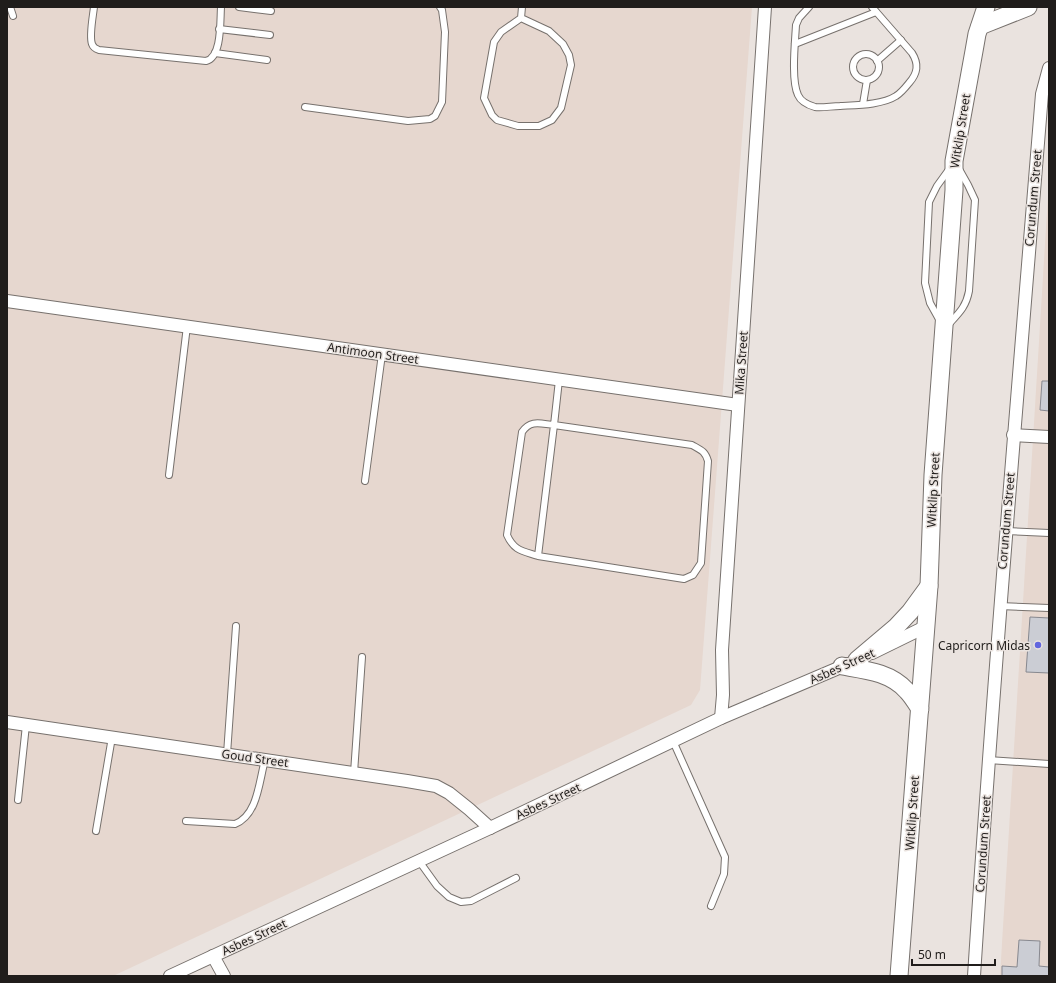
<svg xmlns="http://www.w3.org/2000/svg" width="1056" height="983" viewBox="0 0 1056 983" font-family="'Noto Sans',sans-serif">
  <style>
    .built { fill: #e6d7cf }
    .building { fill: #cbcdd4; stroke: #87888f }
    .lines { fill: none; stroke-linecap: round; stroke-linejoin: round }
    .lane-casing { stroke: #77716d; stroke-width: 8 }
    .street-casing { stroke: #77716d; stroke-width: 14 }
    .secondary-casing { stroke: #77716d; stroke-width: 19 }
    .lane { stroke: #fff; stroke-width: 6 }
    .street { stroke: #fff; stroke-width: 12 }
    .secondary { stroke: #fff; stroke-width: 17 }
    .poi-dot { fill: #6166de; stroke: #eae3df; stroke-width: 1.5 }
    .labels { text-anchor: middle; dominant-baseline: central; stroke-width: 3; stroke-linejoin: round; paint-order: stroke }
    .street-label { font-size: 12px; fill: #201d1b; stroke: #eae3df }
    .poi-label { font-size: 12px; fill: #201d1b; stroke: #eae3df; text-anchor: end }
  </style>
  <rect width="100%" height="100%" fill="#eae3df"/>
  <g class="built">
    <path d="M7 7H752L700 690 691 705 113 976H7Z"/>
    <path d="M1049 179V976H1000Z"/>
  </g>
  <g class="building">
    <path d="M1042 381H1049V411L1040 410Z"/>
    <path d="M1030 617 1049 618V673L1026 672Z"/>
    <path d="M1019 940 1040 941 1039 966 1049 967V976H1002V966L1017 967Z"/>
  </g>
  <g class="lines">
    <g class="lane-casing">
      <g id="lane">
        <path d="M10 7 13 16"/>
        <path d="M94 7C93 16 89 36 92 44 93 47 96 49 99 50L206 61C222 57 220 22 221 7"/>
        <path d="M239 7 271 11"/>
        <path d="M809 7 799 18 796 25C795 43 791 80 798 95 801 102 808 105 815 107 822 108 832 106 840 106 856 105 882 105 896 96 901 93 905 88 909 83 918 73 919 64 912 53L872 7"/>
        <path d="M521 18 549 31 563 44 569 55 571 65 561 108 552 120 539 126H518L497 120 492 115 484 98 494 42 501 32 521 18 522 7"/>
        <path d="M219 29 270 35"/>
        <path d="M795 44 876 12"/>
        <path d="M215 53 267 60"/>
        <circle cx="866" cy="67" r="13"/>
        <path d="M877 61 901 40"/>
        <path d="M863 104 867 80"/>
        <path d="M305 107 408 121 430 119 435 116 442 102 445 32 442 10 440 7"/>
        <path d="M940 321 930 303 925 283 929 202 937 186 950 168"/>
        <path d="M948 325C959 313 966 307 969 291L975 200 968 185 959 169"/>
        <path d="M169 475 187 326"/>
        <path d="M365 481 382 354"/>
        <path d="M1006 531 1049 533"/>
        <path d="M538 556 554 425C541 424 531 419 522 432L507 535C514 551 523 551 538 556L684 579 693 575 701 563 708 461C705 451 701 450 692 445L554 425 559 380"/>
        <path d="M999 606 1049 608"/>
        <path d="M673 741 725 857 724 874 711 906"/>
        <path d="M227 754 236 626"/>
        <path d="M988 760 1049 764"/>
        <path d="M354 773 362 657"/>
        <path d="M18 800 26 725"/>
        <path d="M186 821 235 824C258 815 259 781 265 760"/>
        <path d="M96 831 112 737"/>
        <path d="M419 861 437 886 449 897 461 902 471 901 516 878"/>
      </g>
    </g>
    <g class="street-casing">
      <g id="street">
        <path d="M7 301 738 405"/>
        <path d="M1013 435 1049 437"/>
        <path d="M872 653 925 627"/>
        <path d="M721 718 723 695 722 650 765 7"/>
        <path d="M7 722 407 781 436 786 449 793 469 809 490 828"/>
        <path d="M213 956 224 976"/>
        <path d="M170 976 490 828 721 718 848 664"/>
        <path d="M974 976C993 682 1018 388 1042 94L1049 68"/>
      </g>
    </g>
    <g class="secondary-casing">
      <g id="secondary">
        <path d="M980 26 1028 7"/>
        <path d="M857 660 896 627 910 612 929 586"/>
        <path d="M842 666C865 670 890 672 907 691 912 696 916 703 920 709"/>
        <path d="M899 976 929 586 933 475 954 190V161L974 51 977 34 986 7"/>
      </g>
    </g>
    <use href="#lane" class="lane"/>
    <use href="#street" class="street"/>
    <use href="#secondary" class="secondary"/>
  </g>
  <circle class="poi-dot" cx="1038" cy="645" r="4"/>
  <g class="labels">
    <g class="street-label">
      <text transform="translate(960 131) rotate(-81)">Witklip Street</text>
      <text transform="translate(1033 198) rotate(-85)">Corundum Street</text>
      <text transform="translate(373 353) rotate(8)">Antimoon Street</text>
      <text transform="translate(741 363) rotate(-86)">Mika Street</text>
      <text transform="translate(933 490) rotate(-87)">Witklip Street</text>
      <text transform="translate(1006 521) rotate(-85)">Corundum Street</text>
      <text transform="translate(842 666) rotate(-24)">Asbes Street</text>
      <text transform="translate(255 758) rotate(8)">Goud Street</text>
      <text transform="translate(548 801) rotate(-25)">Asbes Street</text>
      <text transform="translate(912 813) rotate(-86)">Witklip Street</text>
      <text transform="translate(983 844) rotate(-86)">Corundum Street</text>
      <text transform="translate(254 937) rotate(-25)">Asbes Street</text>
    </g>
    <g class="poi-label">
      <text x="1030" y="645">Capricorn Midas</text>
    </g>
  </g>
  <rect width="1056" height="983" fill="none" stroke="#201d1b" stroke-width="16"/>
  <path d="M912 959v6h83v-6" fill="none" stroke="#201d1b" stroke-width="2"/>
  <text x="918" y="959" font-size="12" fill="#201d1b" stroke="#eae3df" stroke-width="3" paint-order="stroke">50 m</text>
</svg>
